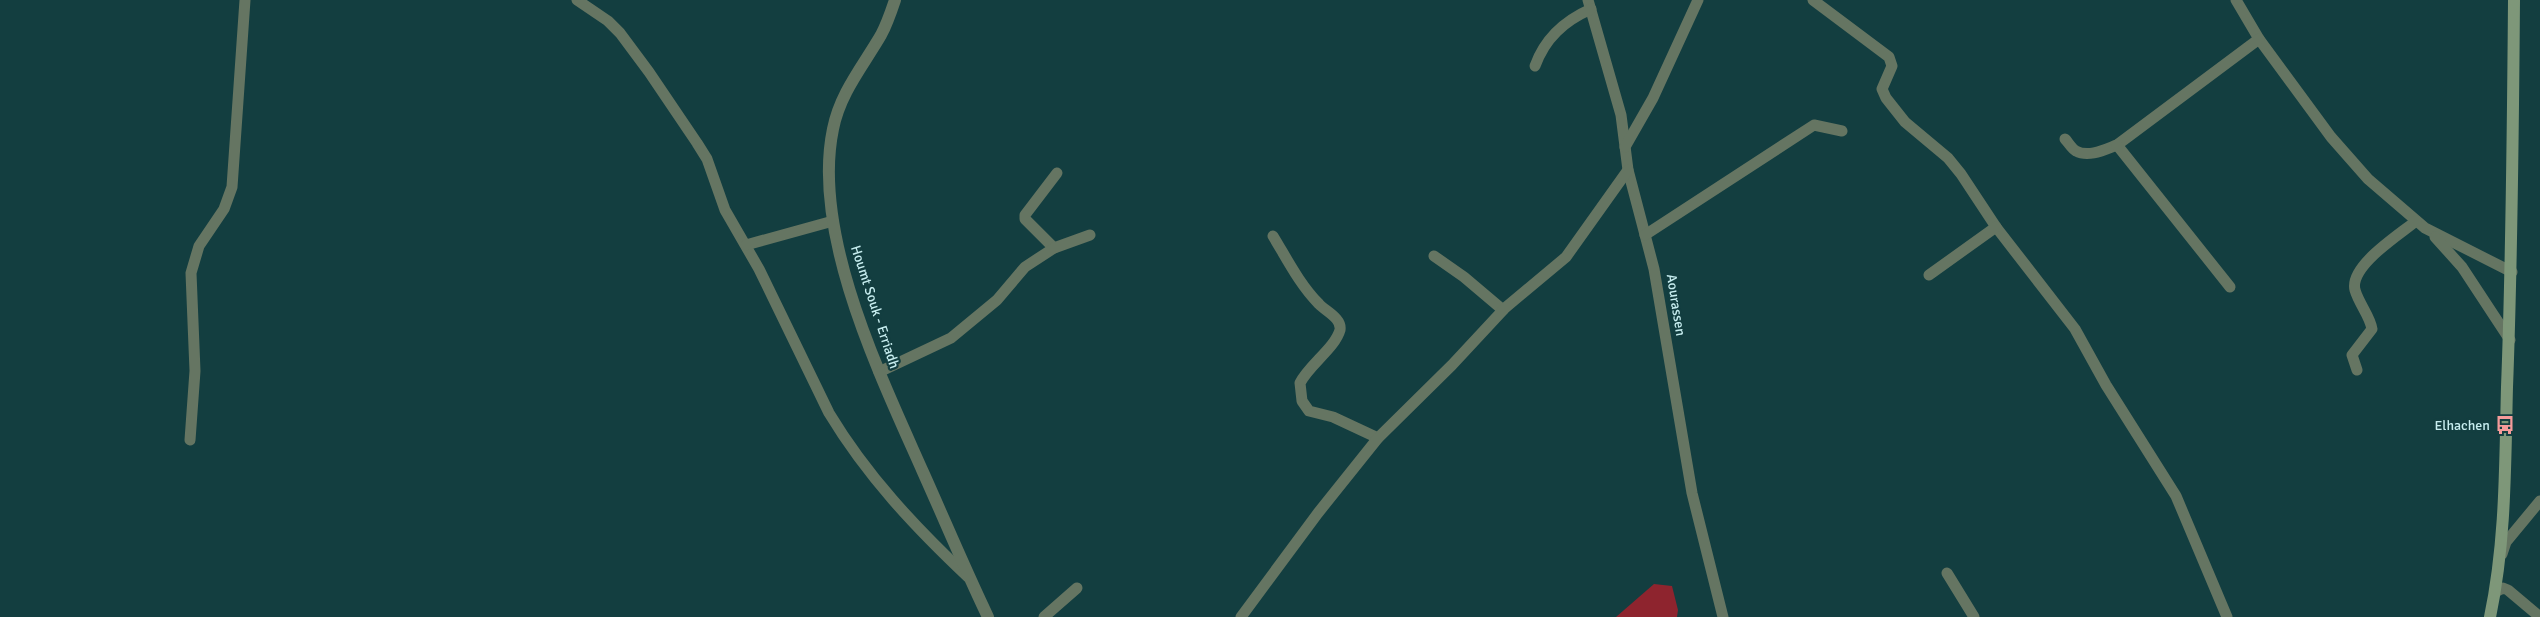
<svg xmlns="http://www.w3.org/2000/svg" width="2540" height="617" viewBox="0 0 2540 617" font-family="Signika,sans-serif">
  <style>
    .green { fill: #8e242e }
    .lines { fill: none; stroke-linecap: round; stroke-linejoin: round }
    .minor { stroke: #657562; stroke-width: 11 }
    .tertiary { stroke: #657562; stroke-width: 12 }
    .secondary { stroke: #7e9779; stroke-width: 12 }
    .labels { text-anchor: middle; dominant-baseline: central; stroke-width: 4.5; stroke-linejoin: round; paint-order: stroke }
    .street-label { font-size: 14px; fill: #c7edef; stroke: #133e40 }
    .poi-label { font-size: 14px; fill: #c7edef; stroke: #133e40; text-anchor: end }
  </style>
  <rect width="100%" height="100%" fill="#133e40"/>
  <path class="green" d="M1654 584 1672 586 1678 610 1677 617H1616Z"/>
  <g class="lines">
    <g class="minor">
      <path d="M577 0 608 21 620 33 649 72 697 143 707 159 725 210 759 269 829 413C867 476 915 527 968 577"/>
      <path d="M1588 0 1621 115 1628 170 1654 269 1692 493 1723 617"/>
      <path d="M1813 0 1889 57 1892 66 1882 89 1886 98 1905 122 1948 158 1961 174 1996 227 2075 329 2106 385 2176 496 2227 617"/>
      <path d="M2236 0 2259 39 2331 137 2368 179 2425 228 2512 272"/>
      <path d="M1535 66C1545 38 1564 21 1591 9"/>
      <path d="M2065 139C2068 142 2072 149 2076 151 2089 158 2106 149 2117 145L2259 39"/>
      <path d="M2117 145 2230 287"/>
      <path d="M1625 147 1653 98 1698 0"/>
      <path d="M1645 235 1814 125 1842 131"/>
      <path d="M1273 236C1287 259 1300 285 1319 304 1325 311 1342 318 1340 330 1335 348 1309 365 1300 383L1302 401 1309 411 1333 417 1378 438"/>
      <path d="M2435 237 2462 267 2510 340"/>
      <path d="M746 245 833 221"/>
      <path d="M1054 248 1025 219V215L1057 173"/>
      <path d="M1434 256 1464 277 1503 310"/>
      <path d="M1929 275 1996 227"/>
      <path d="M2357 370 2352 355 2372 329C2370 316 2359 304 2355 290 2349 266 2399 235 2416 221"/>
      <path d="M879 372 951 338 997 300 1025 267 1054 248 1090 235"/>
      <path d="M190 440 195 371 191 273 199 246 224 209 232 187 245 0"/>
      <path d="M2502 554 2506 542 2540 501"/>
      <path d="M1947 573 1974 617"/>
      <path d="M2495 592 2503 588 2508 590 2540 617"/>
      <path d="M1044 617 1077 588"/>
      <path d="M1241 617 1318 513 1378 438 1452 365 1505 308 1566 257 1628 170"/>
    </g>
    <path class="tertiary" d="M895 0C891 12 887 24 881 35 863 66 840 93 833 129 811 234 881 377 923 472 945 521 965 569 988 617"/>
    <path class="secondary" d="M2490 617C2506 541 2505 464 2507 387 2512 258 2513 129 2514 0"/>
  </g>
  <defs>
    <g id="bus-bare" transform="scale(1.5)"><path d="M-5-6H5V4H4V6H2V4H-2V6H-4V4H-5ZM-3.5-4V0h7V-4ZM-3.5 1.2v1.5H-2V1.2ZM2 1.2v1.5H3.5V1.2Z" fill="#f59b9a" stroke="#133e40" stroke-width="2.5" paint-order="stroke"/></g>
  </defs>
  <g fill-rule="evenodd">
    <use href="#bus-bare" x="2505" y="425"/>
  </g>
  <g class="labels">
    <g class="street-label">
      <text transform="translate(1676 305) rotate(81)">Aourassen</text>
      <text transform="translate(875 307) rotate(72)">Houmt Souk - Erriadh</text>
    </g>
    <g class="poi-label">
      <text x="2490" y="425">Elhachen</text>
    </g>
  </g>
</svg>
